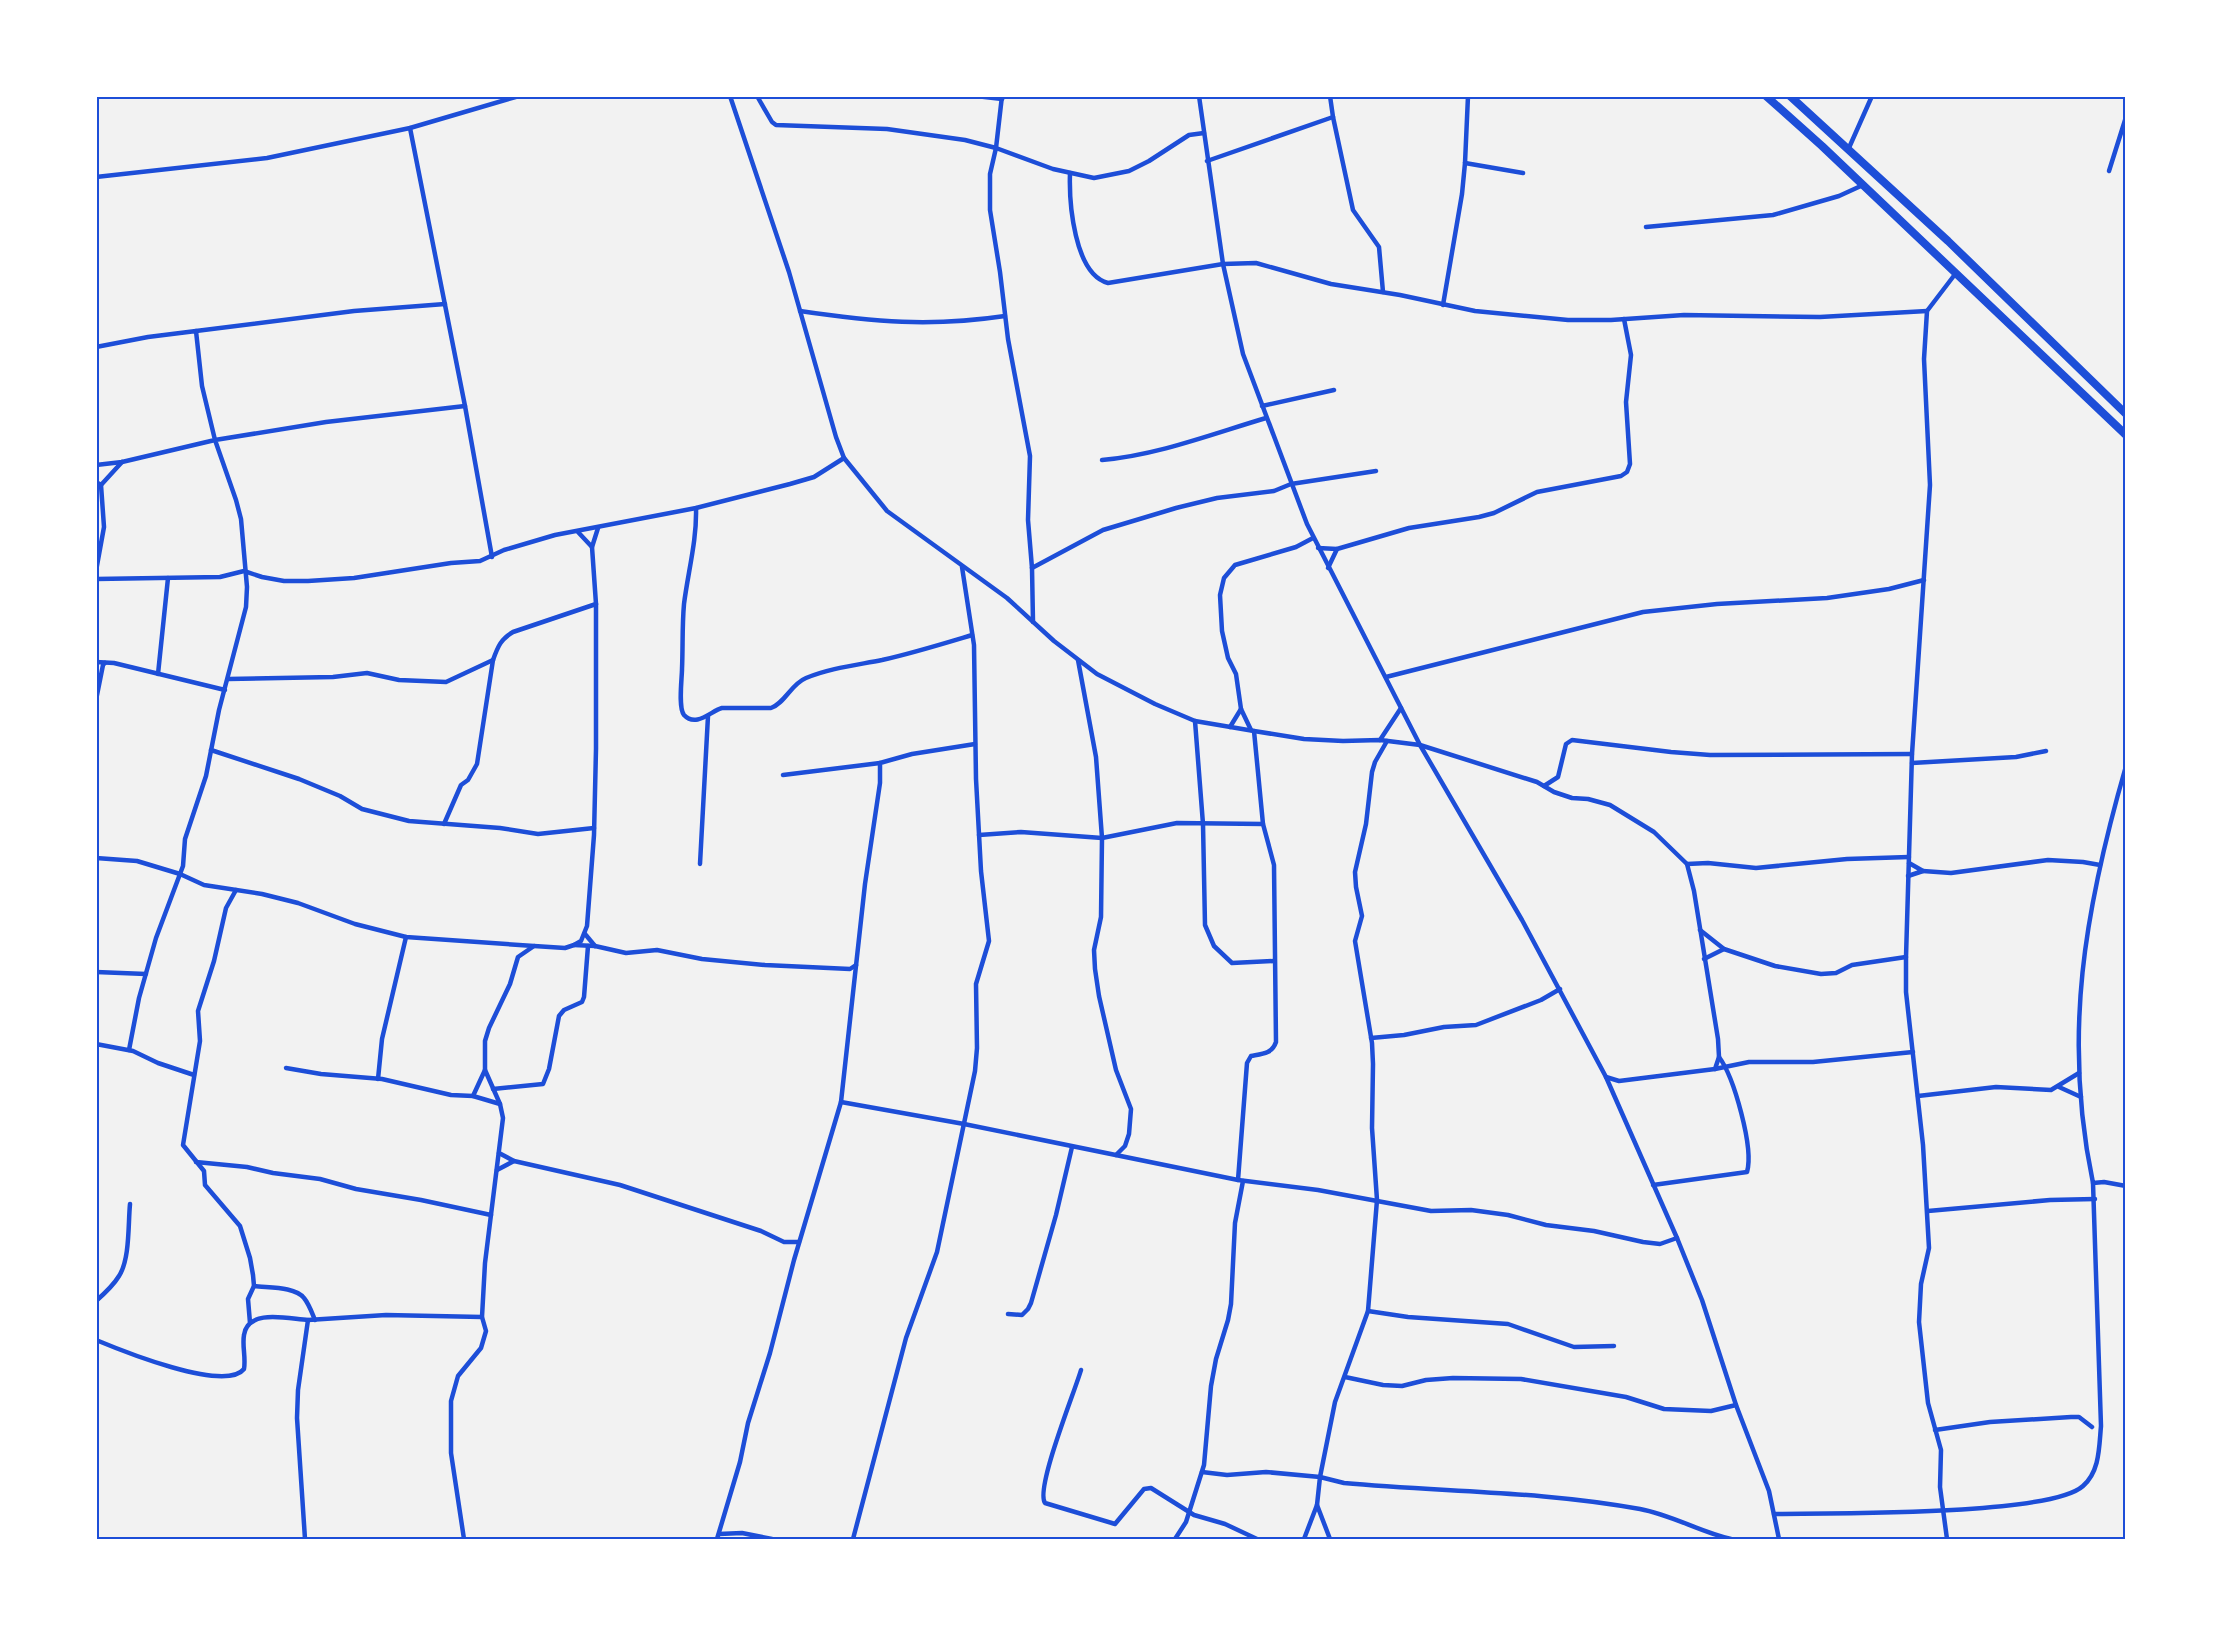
<svg xmlns="http://www.w3.org/2000/svg" width="2222" height="1635" viewBox="0 0 2222 1635" font-family="'Varela Round',sans-serif">
  <style>
    .lines { fill: none; stroke-linecap: round; stroke-linejoin: round }
    .minor { stroke: #1d4ed8; stroke-width: 4.5 }
    .trunk { stroke: #1d4ed8; stroke-width: 8 }
    .neatline { fill: none; stroke: #1d4ed8; stroke-width: 2 }
  </style>
  <rect width="100%" height="100%" fill="#f2f2f2"/>
  <g class="lines">
    <g class="minor">
      <path d="M730 96 789 272 836 437 844 458 887 511 1007 598 1054 641 1097 674 1155 704 1195 721 1254 731 1304 739 1343 741 1380 740 1420 745 1537 782 1554 792 1572 798 1588 799 1610 805 1654 832 1687 864 1694 891 1718 1039 1719 1057 1715 1069"/>
      <path d="M757 96 772 122 776 125 887 129 965 140 996 148 1053 169 1094 178 1129 171 1149 161 1189 135 1204 133"/>
      <path d="M976 96 1002 99"/>
      <path d="M1002 96 996 148 990 174V210L1000 272 1008 339 1030 456 1028 520 1032 568 1033 622"/>
      <path d="M1199 96 1223 264 1243 354 1307 524 1420 745 1522 920 1606 1077 1677 1238 1702 1300 1736 1405 1769 1491 1779 1539"/>
      <path d="M1330 96 1333 117 1353 210 1379 247 1383 292"/>
      <path d="M410 128 465 406 492 557"/>
      <path d="M1848 150 1872 96"/>
      <path d="M1207 161 1333 117"/>
      <path d="M1465 163 1523 173"/>
      <path d="M2109 171 2126 117"/>
      <path d="M1070 173C1069 202 1074 274 1108 283L1223 264 1256 263 1331 284 1400 295 1475 311 1568 320H1611L1684 315 1820 317 1927 311"/>
      <path d="M96 177 267 158 410 128 519 96"/>
      <path d="M1646 227 1773 215 1839 196 1863 185"/>
      <path d="M1443 305 1462 194 1465 163 1468 96"/>
      <path d="M800 311C873 322 931 327 1005 316"/>
      <path d="M196 331 354 311 445 304"/>
      <path d="M96 347 148 337 196 331 202 386 215 440 122 462 96 465"/>
      <path d="M1262 406 1334 390"/>
      <path d="M1102 460C1158 455 1212 434 1266 418"/>
      <path d="M96 482 101 485 122 462"/>
      <path d="M696 508C697 540 688 572 684 604 682 626 683 647 682 669 682 678 678 708 684 715 696 728 711 711 722 708H771C785 703 791 684 806 678 830 668 857 665 882 660 913 653 942 644 972 635"/>
      <path d="M578 532 592 547"/>
      <path d="M1318 548 1337 549 1409 528 1479 517 1494 513 1537 492 1621 476 1627 472 1630 464 1626 402 1631 355 1624 319"/>
      <path d="M1032 568 1103 530 1176 508 1217 498 1274 491 1291 484 1376 471"/>
      <path d="M1328 568 1337 549"/>
      <path d="M96 571 104 527 101 485"/>
      <path d="M96 579 220 577 244 571 262 577 284 581H308L354 578 451 563 480 561 504 550 555 535 696 508 790 484 814 477 844 458"/>
      <path d="M1078 660 1096 757 1102 838 1101 917 1094 950 1095 969 1099 996 1116 1070 1131 1109 1129 1134 1125 1146 1116 1155"/>
      <path d="M96 662 114 663 225 690"/>
      <path d="M158 674 168 578"/>
      <path d="M1386 677 1643 612 1717 604 1827 598 1889 589 1924 580"/>
      <path d="M228 679 333 677 367 673 399 680 446 682 493 660"/>
      <path d="M96 700 103 665 105 663"/>
      <path d="M1195 721 1203 824 1205 925 1214 946 1232 963 1274 961"/>
      <path d="M1230 727 1241 709"/>
      <path d="M1251 730 1241 709 1236 674 1228 658 1222 631 1220 595 1224 578 1235 565 1296 547 1313 538"/>
      <path d="M1380 740 1401 708"/>
      <path d="M211 750 299 779 340 796 362 809 409 821 500 828 538 834 594 828"/>
      <path d="M1912 763 2016 757 2046 751"/>
      <path d="M2126 766C2085 908 2062 1036 2093 1183L2104 1182 2126 1186"/>
      <path d="M783 775 880 763"/>
      <path d="M1544 786 1558 777 1566 744 1572 740 1671 752 1710 755 1912 754"/>
      <path d="M444 824 461 785 468 780 477 764 493 660C498 646 501 639 513 632L596 604"/>
      <path d="M979 835 1021 832 1102 838 1177 823 1263 824 1254 731"/>
      <path d="M96 858 137 861 180 874 204 885 262 894 298 903 355 924 406 937 534 946 565 948 574 945 581 941 587 926 594 835 596 749V604L592 547 598 528"/>
      <path d="M700 864 708 716"/>
      <path d="M1687 864 1708 863 1756 868 1847 859 1909 857"/>
      <path d="M1923 871 1951 873 2048 860 2083 862 2100 865"/>
      <path d="M1908 876 1923 871 1909 863"/>
      <path d="M236 890 226 908 214 961 198 1011 200 1041 183 1145 204 1171 205 1185 240 1226 250 1258 253 1275 254 1286 248 1299 250 1323"/>
      <path d="M1700 930 1724 949 1775 966 1821 974 1836 973 1852 965 1906 957"/>
      <path d="M585 934 595 946"/>
      <path d="M574 945 595 946 626 953 657 950 702 959 765 965 850 969 856 965"/>
      <path d="M1704 959 1724 949"/>
      <path d="M96 972 146 974"/>
      <path d="M1371 1038 1404 1035 1444 1027 1476 1025 1541 1000 1560 989"/>
      <path d="M96 1044 133 1051 158 1063 194 1075"/>
      <path d="M129 1050 139 998 156 938 183 866 185 839 206 776 219 710 246 607 247 587 241 519 236 500 215 440 326 422 465 406"/>
      <path d="M286 1068 321 1074 382 1079 451 1095 473 1096 500 1104"/>
      <path d="M1606 1077 1619 1081 1715 1069 1749 1062H1813L1913 1052"/>
      <path d="M378 1079 382 1039 406 937"/>
      <path d="M2059 1087 2081 1097"/>
      <path d="M493 1089 543 1084 549 1069 559 1016 564 1010 582 1002 584 997 588 946"/>
      <path d="M473 1096 485 1070"/>
      <path d="M1918 1096 1996 1087 2051 1090 2079 1073"/>
      <path d="M841 1102 964 1124 1238 1180 1318 1190 1431 1211 1471 1210 1508 1215 1546 1225 1594 1231 1643 1242 1660 1244 1677 1238"/>
      <path d="M499 1153 514 1161 620 1185 761 1231 784 1242H799"/>
      <path d="M196 1162 247 1167 273 1173 320 1179 356 1189 421 1200 491 1215"/>
      <path d="M497 1170 514 1161"/>
      <path d="M1238 1180 1247 1063 1251 1056C1262 1054 1272 1054 1276 1042L1274 865 1263 824"/>
      <path d="M1653 1185 1747 1172C1754 1148 1734 1077 1719 1057"/>
      <path d="M1928 1211 2050 1200 2095 1199"/>
      <path d="M254 1286C267 1288 295 1286 304 1298 309 1304 312 1313 315 1320"/>
      <path d="M96 1301C104 1294 113 1286 119 1276 130 1259 128 1225 130 1204"/>
      <path d="M1368 1311 1408 1317 1508 1324 1574 1347 1614 1346"/>
      <path d="M1008 1314 1022 1315 1028 1309 1031 1303 1056 1215 1072 1147"/>
      <path d="M308 1320 386 1315 482 1317"/>
      <path d="M96 1340C120 1350 225 1393 244 1369 246 1357 242 1346 244 1335 248 1308 289 1319 308 1320L298 1390 297 1418 305 1539"/>
      <path d="M1081 1370C1075 1391 1035 1489 1045 1503L1115 1524 1144 1489 1151 1488 1194 1515 1225 1524 1257 1539"/>
      <path d="M1345 1377 1383 1385 1402 1386 1426 1380 1453 1378 1521 1379 1626 1397 1664 1409 1711 1411 1736 1405"/>
      <path d="M1935 1430 1990 1422 2071 1417H2079L2092 1427"/>
      <path d="M1202 1472 1227 1475 1266 1472 1320 1477 1344 1483C1443 1492 1543 1491 1640 1509 1672 1515 1700 1532 1731 1539"/>
      <path d="M1317 1505 1330 1539"/>
      <path d="M1774 1514C1828 1513 2050 1516 2083 1486 2100 1471 2099 1447 2101 1426L2093 1183"/>
      <path d="M719 1534 742 1533 772 1539"/>
      <path d="M464 1539 451 1453V1401L458 1376 481 1348 486 1331 482 1317 485 1263 503 1118 500 1104 485 1070V1041L489 1028 510 984 518 957 534 946"/>
      <path d="M717 1539 740 1462 748 1423 770 1353 794 1260 841 1102 865 884 880 783V763L912 754 975 744"/>
      <path d="M853 1539 906 1338 937 1252 975 1071 977 1048 976 984 989 941 981 871 976 779 974 645 962 567"/>
      <path d="M1175 1539 1186 1522 1204 1465 1211 1386 1216 1359 1228 1320 1231 1304 1235 1223 1243 1181"/>
      <path d="M1304 1539 1317 1505 1320 1477 1335 1402 1368 1311 1377 1200 1372 1128 1373 1064 1372 1043 1355 941 1362 916 1356 887 1355 872 1366 824 1372 772 1375 762 1387 741"/>
      <path d="M1947 1539 1940 1487 1941 1450 1928 1403 1919 1322 1921 1284 1929 1248 1923 1145 1906 992V957L1912 754 1930 485 1924 359 1927 311 1956 273"/>
    </g>
    <g class="trunk">
      <path d="M1766 96 1822 146 2126 435"/>
      <path d="M1790 96 1948 241 2126 414"/>
    </g>
  </g>
  <rect width="2222" height="1635" fill="none" stroke="#ffffff" stroke-width="195"/>
  <rect x="98" y="98" width="2026" height="1440" class="neatline"/>
</svg>
